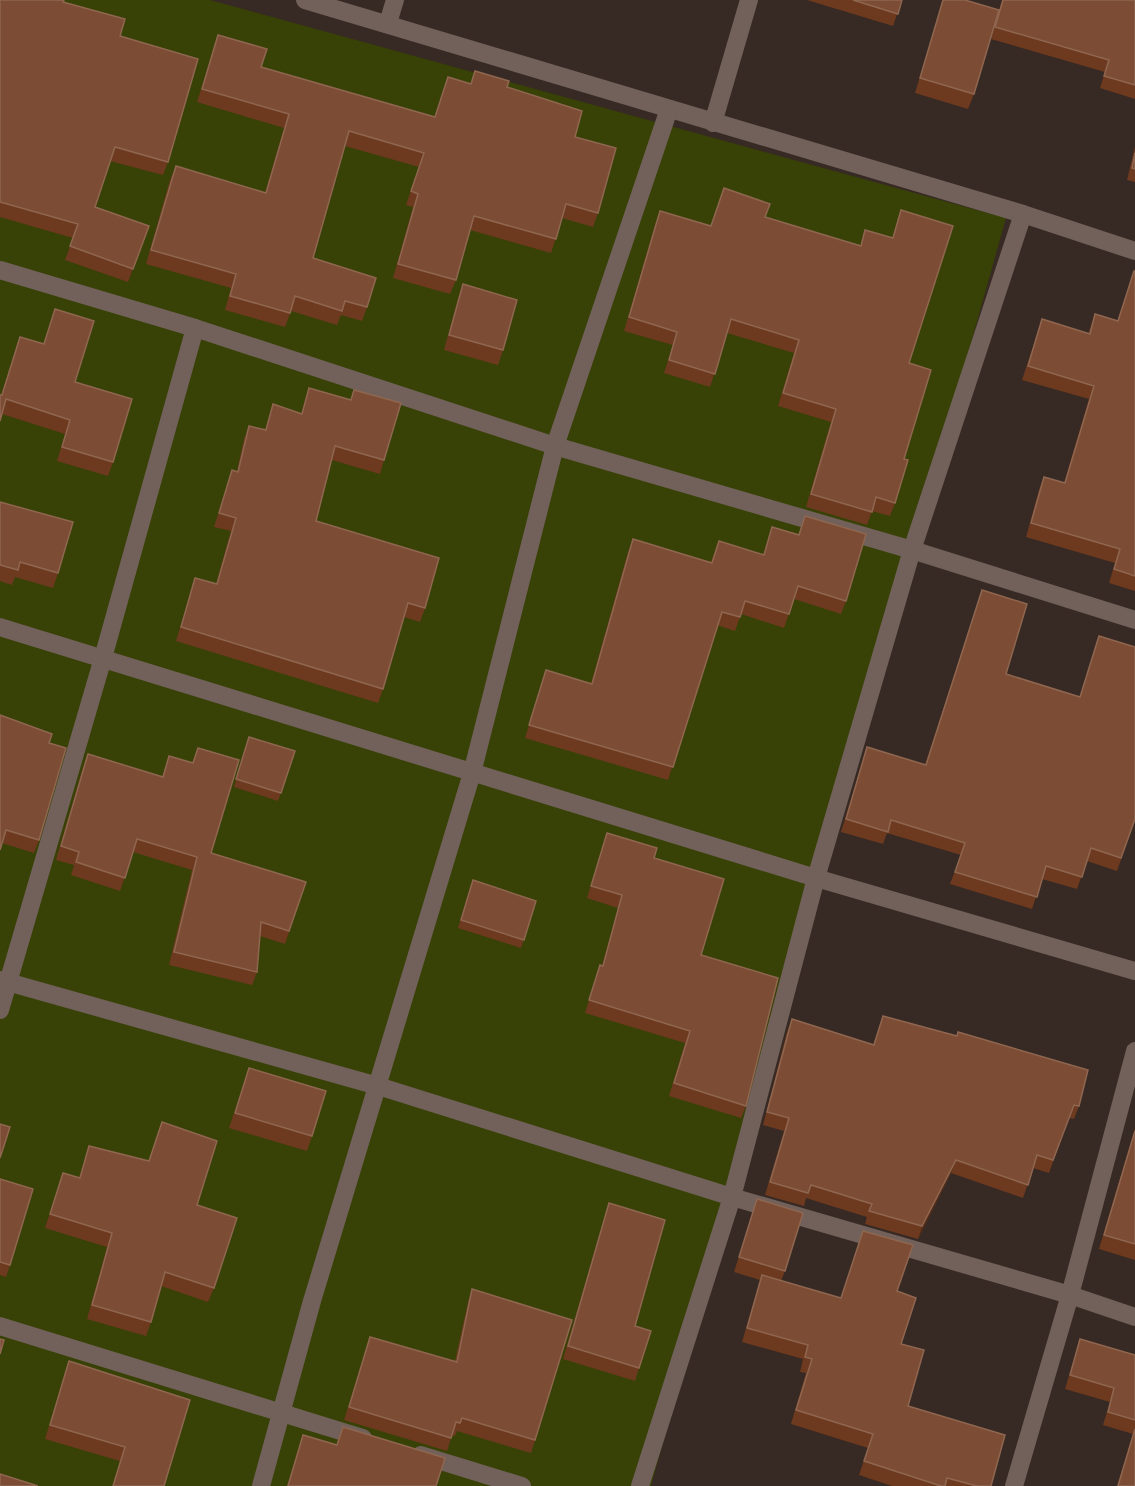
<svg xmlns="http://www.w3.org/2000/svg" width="1135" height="1486" viewBox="0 0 1135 1486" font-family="'Source Sans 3',sans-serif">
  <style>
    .green { fill: #384106 }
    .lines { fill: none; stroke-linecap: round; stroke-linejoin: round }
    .minor { stroke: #71615a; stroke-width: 18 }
    .wall { fill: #6e3a1f }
    .shaded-wall { fill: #522b18 }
    .building { fill: #7c4d34; stroke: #8f6650; stroke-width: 1.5 }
  </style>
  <rect width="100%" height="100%" fill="#372923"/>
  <path class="green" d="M0 0H210L1006 218 651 1486H0Z"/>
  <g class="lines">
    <g class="minor">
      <path d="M305 0 1023 214 1135 251"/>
      <path d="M388 23 395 0"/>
      <path d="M713 123 749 0"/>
      <path d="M0 270 195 328 555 446 912 550 1135 620"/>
      <path d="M0 627 816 878 1135 971"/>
      <path d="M0 980 378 1086 732 1197 1070 1295 1135 1317"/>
      <path d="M0 1010 103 658 195 328"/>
      <path d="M0 1326 363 1438"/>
      <path d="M421 1455 522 1486"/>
      <path d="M261 1486 312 1301 472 773 555 446 669 109"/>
      <path d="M640 1486 732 1197 816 878 912 550 1023 214"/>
      <path d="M1014 1486 1070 1295 1135 1051"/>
    </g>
  </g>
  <g class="wall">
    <path d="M0 0 63 2 120 36 168 162 163 175 110 161 95 207 149 226 128 282 65 260 73 238 0 217Z"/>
    <path d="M807 0H902L893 26Z"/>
    <path d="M943 0 974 94 968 109 915 93Z"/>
    <path d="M1002 0H1135V99L1100 88 1105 72 991 39Z"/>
    <path d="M218 35 261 67 435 117 448 77 471 84 475 71 507 87 575 137 598 213 593 227 562 218 551 253 470 230 456 280 450 294 393 278 413 207 406 205 419 167 345 146 313 258 367 307 362 321 341 315 337 325 291 311 285 327 225 310 231 288 146 264 170 180 176 166 265 193 284 128 197 102Z"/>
    <path d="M1135 147V182L1127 180Z"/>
    <path d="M724 188 765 217 860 246 865 230 892 238 901 210 909 363 904 459 895 503 890 516 872 511 867 525 806 507 831 422 778 406 794 353 727 333 710 387 664 373 673 345 624 331 655 225 660 211 711 226Z"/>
    <path d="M1134 271H1135V591L1109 583 1115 563 1026 537 1039 490 1044 477 1064 483 1089 399 1022 380 1042 319 1088 334 1095 314 1118 321Z"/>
    <path d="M463 284 503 350 498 365 444 350 458 299Z"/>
    <path d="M55 309 75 382 113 462 108 476 57 461 65 434 2 414 1 395 20 337 44 344Z"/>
    <path d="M309 388 351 400 354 390 384 460 380 474 332 460 316 521 425 608 420 622 404 617 383 689 378 703 176 641 195 578 216 584 231 531 214 527 232 470 237 471 244 439 249 426 265 430 273 404 301 414Z"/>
    <path d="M0 502 58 573 53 588 15 577 12 585 0 581Z"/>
    <path d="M805 516 846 601 841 614 794 599 784 628 741 614 735 631 717 625 668 780 525 738 546 670 591 684 628 552 633 539 711 562 719 541 763 555 772 527 799 534Z"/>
    <path d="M982 590 1006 674 1080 697 1099 636 1135 819 1117 871 1087 861 1077 889 1042 879 1032 909 950 884 961 855 887 833 883 844 841 832 867 747 925 765Z"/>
    <path d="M0 715 49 743 39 840 34 853 2 843Z"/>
    <path d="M246 745 295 751 278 801 234 787Z"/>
    <path d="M198 748 211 853 306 882 285 944 260 936 257 972 252 985 169 965 192 870 133 852 120 891 71 875 74 865 56 860 83 767 88 754 162 777 169 756 192 763Z"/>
    <path d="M607 833 654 858 701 955 746 1106 741 1118 669 1096 685 1043 585 1013 600 965 602 966 618 908 587 898Z"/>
    <path d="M470 888 536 901 521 948 458 928Z"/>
    <path d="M883 1016 1079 1106 1074 1119 1069 1118 1049 1173 1033 1168 1023 1198 951 1173 918 1239 865 1224 867 1217 806 1198 804 1206 765 1195 784 1131 763 1125 787 1032 792 1019 873 1045Z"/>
    <path d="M249 1068 312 1136 307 1151 229 1128Z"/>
    <path d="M1135 1128V1260L1099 1249Z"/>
    <path d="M89 1146 197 1205 214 1288 208 1302 161 1286 151 1322 146 1336 87 1319 107 1247 45 1228 63 1173 79 1178Z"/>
    <path d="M0 1179 10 1265 6 1277 0 1275Z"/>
    <path d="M757 1199 785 1271 781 1281 840 1298 897 1291 901 1344 908 1406 991 1486H892L859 1475 868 1448 791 1424 806 1373 800 1372 803 1359 742 1342 760 1280 734 1272Z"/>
    <path d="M609 1203 635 1326 639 1368 635 1381 563 1359 605 1216Z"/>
    <path d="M472 1289 535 1440 531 1453 457 1431 455 1436 452 1435 447 1451 344 1420 370 1337 455 1361 468 1302Z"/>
    <path d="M1080 1339 1135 1355V1486H1117L1133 1434 1103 1425 1110 1402 1065 1389Z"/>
    <path d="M69 1361 164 1486H113L120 1461 45 1439Z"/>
    <path d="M343 1427 436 1486H287L303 1435 336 1445Z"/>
  </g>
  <path class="shaded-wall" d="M956 1160 951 1173 918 1239 922 1226Z"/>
  <g class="building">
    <path d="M0 0H64L63 2 125 19 120 36 198 59 168 162 115 147 95 207 149 226 133 269 70 246 78 224 0 202Z"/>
    <path d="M853 0H902L898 14Z"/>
    <path d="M943 0H965L999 10 974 94 920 78Z"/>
    <path d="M1003 0H1135V85L1104 76 1109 60 995 27Z"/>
    <path d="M218 35 267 49 261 67 435 117 448 77 471 84 475 71 509 81 507 87 582 111 575 137 616 148 598 213 566 204 556 239 474 216 456 280 398 264 418 194 411 191 424 153 349 131 313 258 376 278 367 307 345 301 342 311 295 296 290 313 230 296 236 274 151 250 176 166 266 193 289 114 202 89Z"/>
    <path d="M1135 153V169L1132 168Z"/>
    <path d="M724 188 770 204 765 217 861 246 865 230 893 238 901 210 953 226 909 363 931 370 904 459 908 460 895 503 876 497 872 512 811 494 836 409 783 393 799 340 731 319 715 374 669 360 677 332 629 317 660 211 711 226Z"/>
    <path d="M1134 271H1135V576L1114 569 1120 549 1031 523 1044 477 1065 483 1094 386 1028 366 1042 319 1090 334 1095 314 1118 321Z"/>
    <path d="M463 284 517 300 503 350 449 335Z"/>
    <path d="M55 309 94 321 75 382 132 399 113 462 62 447 70 420 6 399 0 421V395H2L20 337 44 344Z"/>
    <path d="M309 388 351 400 354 390 401 403 384 460 335 446 316 521 439 558 425 608 408 603 383 689 181 627 195 578 217 584 236 518 219 513 232 470 238 472 249 426 266 430 273 404 302 414Z"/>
    <path d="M0 502 73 522 58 573 20 562 18 570 0 565Z"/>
    <path d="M805 516 866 534 846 601 798 586 789 614 745 601 740 617 722 612 673 767 529 725 546 670 592 684 633 539 712 563 719 541 764 555 772 527 799 535Z"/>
    <path d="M982 590 1027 604 1006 674 1080 697 1099 636 1135 647V819L1121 858 1091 848 1082 877 1046 866 1037 897 955 872 965 843 891 820 888 832 846 819 867 747 926 765Z"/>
    <path d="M0 715 52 734 49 743 66 748 39 840 6 830 0 850Z"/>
    <path d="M249 737 295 751 281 793 236 779Z"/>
    <path d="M198 748 239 760 211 853 306 882 289 931 261 922 257 972 174 952 197 857 137 839 125 878 76 862 79 852 61 846 88 754 163 777 169 756 193 763Z"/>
    <path d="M607 833 657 848 654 858 724 879 701 955 778 978 746 1106 674 1083 690 1031 589 1000 600 965 603 966 622 895 591 886Z"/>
    <path d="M473 880 536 901 524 940 461 920Z"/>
    <path d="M883 1016 957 1036 958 1032 1088 1070 1079 1106 1074 1105 1053 1160 1037 1155 1028 1185 956 1160 922 1226 869 1211 872 1204 811 1185 808 1193 770 1182 789 1118 767 1112 792 1019 874 1045Z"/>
    <path d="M249 1068 326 1091 312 1136 235 1113Z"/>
    <path d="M162 1122 217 1141 197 1205 237 1218 214 1288 165 1272 151 1322 92 1305 112 1233 50 1214 63 1173 80 1178 89 1146 149 1161Z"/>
    <path d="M0 1124 10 1127 0 1158Z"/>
    <path d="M1135 1131V1244L1104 1235Z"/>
    <path d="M0 1179 33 1189 10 1265 0 1262Z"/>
    <path d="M757 1199 803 1213 785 1271 739 1257Z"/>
    <path d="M609 1203 665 1220 635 1326 651 1331 639 1368 568 1346Z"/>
    <path d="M863 1231 913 1245 897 1291 916 1298 901 1344 924 1350 908 1406 1005 1435 991 1486H977L947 1478 945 1486H941L864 1461 873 1434 796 1410 812 1359 805 1357 808 1345 747 1328 762 1275 841 1298Z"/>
    <path d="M472 1289 572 1320 535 1440 462 1418 460 1423 456 1422 451 1438 349 1407 370 1337 457 1362Z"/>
    <path d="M0 1339 4 1340 0 1354Z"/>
    <path d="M1080 1339 1135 1355V1420L1108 1412 1114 1388 1070 1375Z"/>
    <path d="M69 1361 190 1400 164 1486H113L125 1447 50 1425Z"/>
    <path d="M343 1427 445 1458 436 1486H288L303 1435 337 1445Z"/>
    <path d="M1135 1429V1486H1118Z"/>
    <path d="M0 1474 38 1486H0Z"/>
  </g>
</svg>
